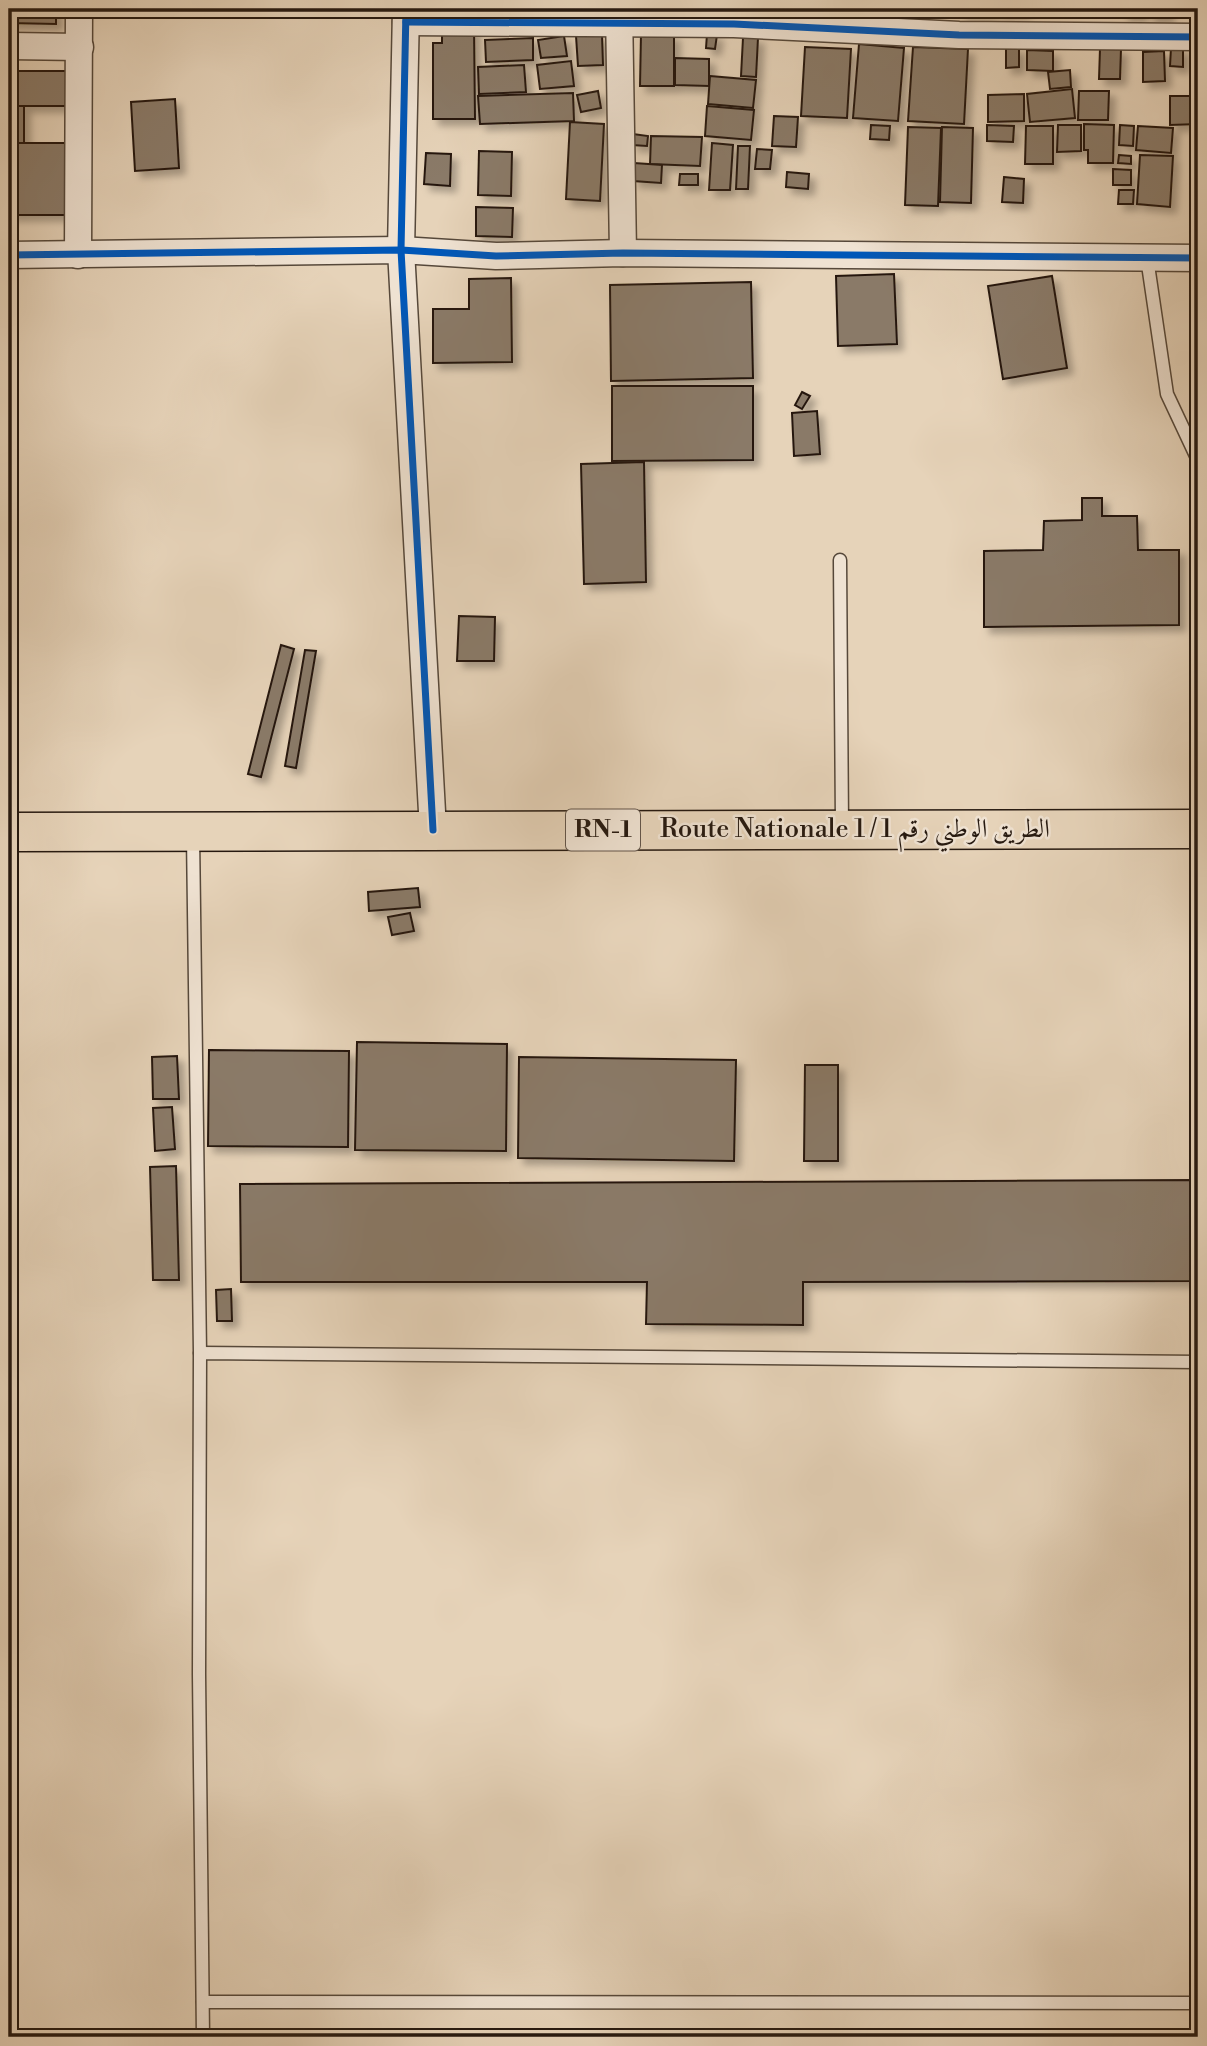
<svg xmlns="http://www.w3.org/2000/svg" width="1207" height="2046" viewBox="0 0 1207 2046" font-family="'Libre Bodoni',Amiri,serif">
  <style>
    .building { fill: #8a7a68; stroke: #261910; stroke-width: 2; filter: url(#shadow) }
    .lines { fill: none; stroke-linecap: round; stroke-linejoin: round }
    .lane-casing { stroke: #56483a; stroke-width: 15 }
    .street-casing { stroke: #56483a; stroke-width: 29 }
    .primary-casing { stroke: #261910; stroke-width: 41 }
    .lane { stroke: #efe2d2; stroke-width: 12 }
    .street { stroke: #efe2d2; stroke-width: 26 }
    .primary { stroke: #e6d3b9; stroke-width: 38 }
    .cycleway-casing { stroke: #efe2d2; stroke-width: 11 }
    .cycleway { stroke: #0057b8; stroke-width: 7 }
    .labels { text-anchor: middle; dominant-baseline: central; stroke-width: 5; stroke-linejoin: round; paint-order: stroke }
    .shield { fill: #efe2d2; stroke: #62554a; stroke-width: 2 }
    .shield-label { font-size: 24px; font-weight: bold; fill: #261910 }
    .street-label { font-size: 26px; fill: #261910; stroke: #efe2d2 }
  </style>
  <defs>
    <filter id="shadow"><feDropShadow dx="6" dy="6" stdDeviation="3.5" flood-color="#0004"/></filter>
  </defs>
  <rect width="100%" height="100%" fill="#e6d3b9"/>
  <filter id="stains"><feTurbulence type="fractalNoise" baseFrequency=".00286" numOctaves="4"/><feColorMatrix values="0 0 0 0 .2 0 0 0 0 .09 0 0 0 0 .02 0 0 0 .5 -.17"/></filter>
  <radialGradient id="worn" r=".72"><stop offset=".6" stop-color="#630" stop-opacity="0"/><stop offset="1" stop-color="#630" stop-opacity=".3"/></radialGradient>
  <g class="building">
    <path d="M9 9H56V24L9 23Z"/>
    <path d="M785 9H836V16L785 14Z"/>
    <rect x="841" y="9" width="27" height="5"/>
    <path d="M961 9H993V12L961 13Z"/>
    <path d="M998 9H1024V12L998 13Z"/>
    <path d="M1123 9H1142L1141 16 1123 15Z"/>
    <path d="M1149 9H1168V17H1148Z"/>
    <path d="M442 28H474L475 119H433V43H442Z"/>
    <path d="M641 34 674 35V86H640Z"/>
    <path d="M707 34 717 35 715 49 706 48Z"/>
    <path d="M602 35 603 65 578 66 576 36Z"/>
    <path d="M564 36 567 56 541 58 538 40Z"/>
    <path d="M533 38V60L486 62 485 40Z"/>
    <path d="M743 38H758L756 77 741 76Z"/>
    <path d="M859 44 904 48 898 121 853 118Z"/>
    <path d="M805 47 851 49 847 118 801 116Z"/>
    <path d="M913 47 968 49 964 124 908 121Z"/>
    <path d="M1006 48H1019V67L1006 68Z"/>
    <path d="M1171 48H1183V67L1170 66Z"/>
    <path d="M1100 49H1121L1120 79H1099Z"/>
    <path d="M1027 50 1053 51V71L1027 70Z"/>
    <path d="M1164 51 1165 81 1143 82V52Z"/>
    <path d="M675 58 709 59V86L675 85Z"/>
    <path d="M571 61 574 86 540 89 537 65Z"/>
    <path d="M524 65 526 92 479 94 478 67Z"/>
    <path d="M1070 70 1071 87 1050 89 1048 72Z"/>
    <rect x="9" y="71" width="58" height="35"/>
    <path d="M710 76 756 80 753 108 708 104Z"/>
    <path d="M1072 89 1075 118 1030 122 1027 94Z"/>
    <path d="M598 91 601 108 581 112 577 95Z"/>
    <path d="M1079 91H1109L1108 120H1078Z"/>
    <path d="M573 93 574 121 480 124 478 96Z"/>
    <path d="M1024 94V121L988 122V95Z"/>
    <path d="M1170 96H1198V124L1170 125Z"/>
    <path d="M175 99 179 168 135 171 131 102Z"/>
    <rect x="9" y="106" width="15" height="37"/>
    <path d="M707 106 754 110 751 140 705 136Z"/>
    <path d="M774 116 798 117 796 147 772 146Z"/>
    <path d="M570 122 604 124 600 201 566 199Z"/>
    <path d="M1084 124 1114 125 1113 163H1088V150H1084Z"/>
    <path d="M871 125 890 126 889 140 870 139Z"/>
    <path d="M987 125 1014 126 1013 142 987 141Z"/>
    <path d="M1058 125H1081V151L1057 152Z"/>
    <path d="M1120 125 1134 126 1133 146 1119 145Z"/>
    <path d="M1026 126H1053V164H1025Z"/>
    <path d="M1138 126 1173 128 1171 153 1136 150Z"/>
    <path d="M908 127 941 128 938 206 905 205Z"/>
    <path d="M942 127 973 128 971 203 940 202Z"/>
    <path d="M633 134 648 136 647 146 632 145Z"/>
    <path d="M651 136 702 137 700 166 650 164Z"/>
    <rect x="9" y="143" width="58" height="72"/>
    <path d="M712 143 733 145 730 190H709Z"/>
    <path d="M738 146H750L748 189H736Z"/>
    <path d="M757 149 772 150 770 169H755Z"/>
    <path d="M479 151 512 152 511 196 478 195Z"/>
    <path d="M426 153 451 154 450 186 424 184Z"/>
    <path d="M1119 155 1131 156V164L1118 163Z"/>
    <path d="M1140 155 1173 156 1170 207 1137 204Z"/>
    <path d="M634 163 662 165 661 183 633 181Z"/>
    <path d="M1113 169 1131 170V185H1113Z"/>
    <path d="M787 172 809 174 808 189 786 187Z"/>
    <path d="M680 174H698V185H679Z"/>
    <path d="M1004 177 1024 179 1023 203 1002 202Z"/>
    <path d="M1119 190H1134L1133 204H1118Z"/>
    <path d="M476 207 513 208 512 237 476 236Z"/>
    <path d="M894 274 897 344 838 346 836 276Z"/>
    <path d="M1052 276 1067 368 1003 379 988 286Z"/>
    <path d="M511 278 512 362 433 363V309H469V279Z"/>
    <path d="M751 282 753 378 611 381 610 285Z"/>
    <path d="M612 386H753V460L612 461Z"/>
    <path d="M802 392 810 396 802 409 795 405Z"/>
    <path d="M817 411 820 454 794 456 792 413Z"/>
    <path d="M644 462 646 582 584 584 581 464Z"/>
    <path d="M1082 498H1102V516H1137L1138 550H1179V625L984 627V551L1043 550 1044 521 1082 520Z"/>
    <path d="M459 616 495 617 494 661H457Z"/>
    <path d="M281 645 294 649 261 777 248 774Z"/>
    <path d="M305 650 316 651 296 768 285 766Z"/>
    <path d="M418 888 420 907 369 911 368 892Z"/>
    <path d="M410 913 414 931 392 935 388 917Z"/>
    <path d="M357 1042 507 1044 506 1151 355 1150Z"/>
    <path d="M209 1050 349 1051 348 1147 208 1146Z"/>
    <path d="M177 1056 179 1099H153L152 1057Z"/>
    <path d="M519 1057 736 1060 734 1161 518 1158Z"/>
    <path d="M805 1065H838V1161H804Z"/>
    <path d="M172 1107 175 1149 155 1151 153 1108Z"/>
    <path d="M176 1166 179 1280H153L150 1167Z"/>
    <path d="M1198 1180V1281L803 1282V1325L646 1324 647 1282H241L240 1184Z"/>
    <path d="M231 1289 232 1321H217L216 1290Z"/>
  </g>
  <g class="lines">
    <g class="lane-casing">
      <g id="lane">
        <path d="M1147 258 1167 394 1198 460"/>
        <path d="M840 560 842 826"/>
        <path d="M193 836 200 1353"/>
        <path d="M203 2002 1198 2003"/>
        <path d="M203 2037 199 1674 200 1353 1198 1362"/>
      </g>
    </g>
    <g class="street-casing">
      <g id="street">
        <path d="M406 9 401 250 433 830"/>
        <path d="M619 9 623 253"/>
        <path d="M406 22 734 24 959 35 1198 37"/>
        <path d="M9 46 80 47"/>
        <path d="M9 255 401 250 496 256 623 253 1198 258"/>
        <path d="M78 255 79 9"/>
      </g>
    </g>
    <g class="primary-casing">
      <path id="primary" d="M9 832 1198 829"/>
    </g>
    <use href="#lane" class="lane"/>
    <use href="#street" class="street"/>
    <use href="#primary" class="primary"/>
    <g class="cycleway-casing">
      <g id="cycleway">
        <path d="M406 9 401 250 433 830"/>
        <path d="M406 22 734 24 959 35 1198 37"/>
        <path d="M9 255 401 250 496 256 623 253 1198 258"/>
      </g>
    </g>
    <use href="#cycleway" class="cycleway"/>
  </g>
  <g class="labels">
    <rect class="shield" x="566" y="809.5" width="74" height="41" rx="5"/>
    <g class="shield-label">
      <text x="603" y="830">RN-1</text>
    </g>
    <g class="street-label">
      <text x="855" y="829">Route Nationale 1 / الطريق الوطني رقم 1</text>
    </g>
  </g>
  <rect width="1207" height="2046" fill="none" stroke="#e6d3b9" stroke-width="35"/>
  <rect x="10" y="10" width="1186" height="2025" fill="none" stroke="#261910" stroke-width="3.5"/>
  <rect x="18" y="18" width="1172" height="2011" fill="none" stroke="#261910" stroke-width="2"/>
  <rect width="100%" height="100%" filter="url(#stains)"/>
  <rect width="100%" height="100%" fill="url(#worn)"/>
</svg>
